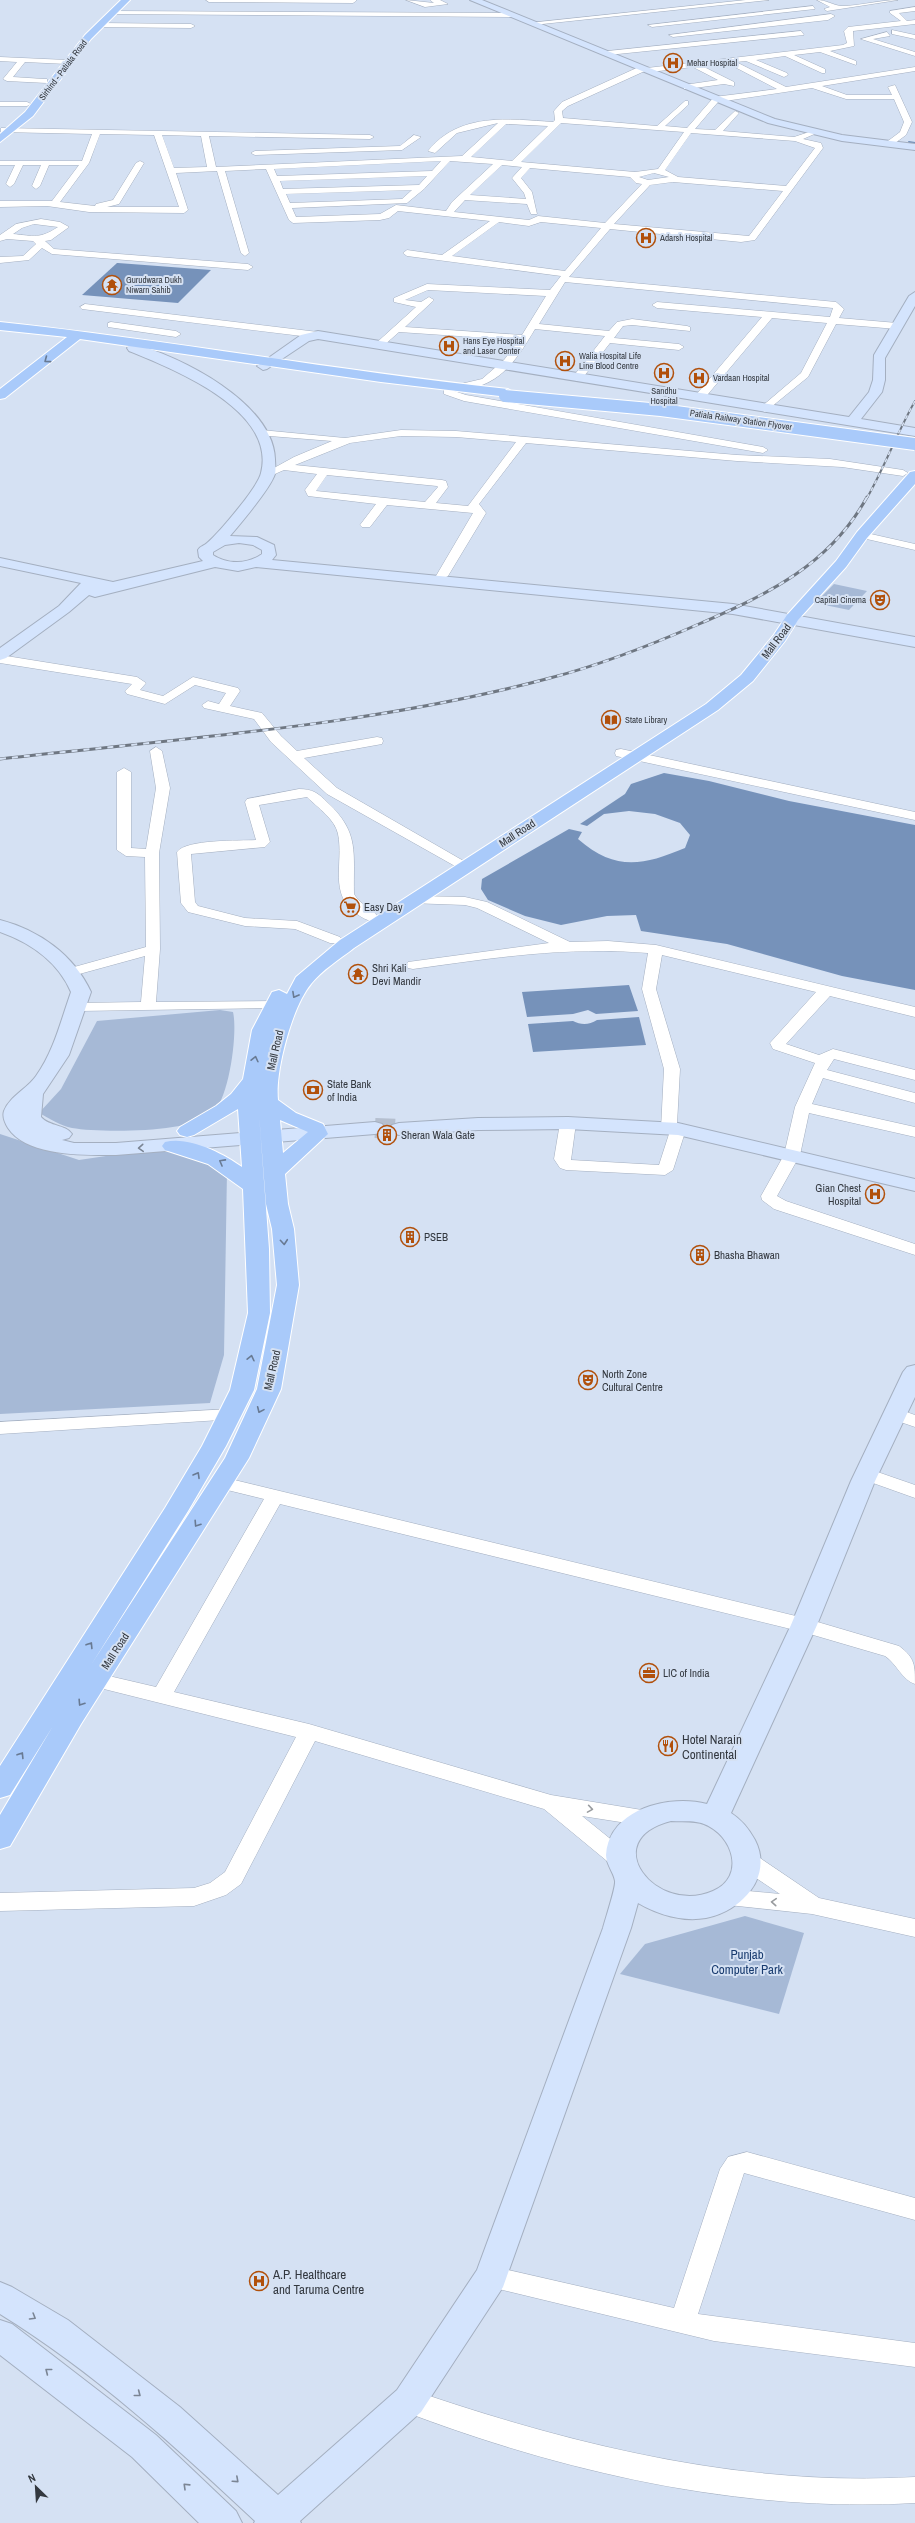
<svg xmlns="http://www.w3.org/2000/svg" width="915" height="2523" viewBox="0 0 915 2523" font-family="'Archivo Narrow',sans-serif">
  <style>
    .green { fill: #a6b9d6 }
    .water { fill: #7692ba }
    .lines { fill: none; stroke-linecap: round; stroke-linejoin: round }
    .stream { stroke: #7692ba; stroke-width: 2 }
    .secondary-tunnel { stroke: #b5bfcf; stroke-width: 20; stroke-dasharray: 20 10; stroke-linecap: butt }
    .street-casing { stroke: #a4afc0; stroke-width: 1 }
    .secondary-casing { stroke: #a4afc0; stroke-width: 2 }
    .primary-casing { stroke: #fff; stroke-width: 2 }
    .street { fill: #fff; fill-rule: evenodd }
    .secondary { fill: #d4e4fd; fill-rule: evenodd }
    .primary { fill: #a9cafa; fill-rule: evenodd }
    .rail-far1-casing { stroke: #6f7782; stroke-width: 2 }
    .rail-casing { stroke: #6f7782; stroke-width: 3 }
    .rail-far1 { stroke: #d5e1f3; stroke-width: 1.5; stroke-dasharray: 4; stroke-linecap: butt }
    .rail { stroke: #d5e1f3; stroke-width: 2; stroke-dasharray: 6; stroke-linecap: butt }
    .primary-bridge-casing { stroke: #fff; stroke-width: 14; stroke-linecap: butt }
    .primary-bridge { stroke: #a9cafa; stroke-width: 12 }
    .oneway { stroke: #687a93 }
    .oneway2 { stroke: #7b8594 }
    .oneway3 { stroke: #999c9f }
    .labels { text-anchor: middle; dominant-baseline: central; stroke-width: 4; stroke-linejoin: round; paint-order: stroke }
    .far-poi-label { font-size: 9px; fill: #33383f; stroke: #d5e1f3; text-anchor: start }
    .far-street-label { font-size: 9px; fill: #33383f; stroke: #d5e1f3 }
    .street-label { font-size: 11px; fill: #33383f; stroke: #d5e1f3 }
    .poi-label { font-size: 11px; fill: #33383f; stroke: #d5e1f3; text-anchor: start }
    .near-poi-label { font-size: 13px; fill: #33383f; stroke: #d5e1f3; text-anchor: start }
    .near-park-label { font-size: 13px; fill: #183b6f; stroke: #d5e1f3 }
  </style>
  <rect width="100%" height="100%" fill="#d5e1f3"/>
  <g class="green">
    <path d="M834 584 867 591 849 610 815 603Z"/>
    <path d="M220 1010 233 1012C238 1033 229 1100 212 1114 190 1133 101 1133 72 1128 61 1126 49 1118 39 1113L61 1089 97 1021Z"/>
    <path d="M0 1134 79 1160 160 1148 190 1153 227 1171 224 1355 210 1403 0 1414Z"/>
    <path d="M745 1916 804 1933 779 2014 620 1974 645 1944Z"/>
  </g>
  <g class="water">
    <path d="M117 263H118L211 270 178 303 82 295Z"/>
    <path d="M664 773 709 781 789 801 915 825V990L842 976 727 944 641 931 636 915 607 916 561 925 525 916 488 900 481 889 482 879 569 829 582 832 578 839C615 871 642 866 685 848L690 835 680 823 655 814 629 811 604 814 587 826 580 824 625 794 631 784Z"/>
    <path d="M629 985 638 1011 596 1014 588 1010 573 1014 527 1017 522 992Z"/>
    <path d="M639 1017 646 1045 533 1052 528 1024 573 1021C581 1025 589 1025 597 1020Z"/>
  </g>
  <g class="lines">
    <path class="stream" d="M909 142 915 143"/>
    <path class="secondary-tunnel" d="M375 1128 399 1129"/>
    <g class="street-casing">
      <g id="street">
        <path d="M206 0H356V1L353 3 209 2Z"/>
        <path d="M406 0 434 3 430 0H440L448 4 425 7Z"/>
        <path d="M746 0H769L533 25 529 23Z"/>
        <path d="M817 0C826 0 833 5 841 6 860 6 879 0 898 0L827 11 824 9 830 7Z"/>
        <path d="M813 6 815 9 652 27 648 25Z"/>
        <path d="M915 7V11L899 13 907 21 915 20V24L853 31 854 46 830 51 856 61V65L820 52 794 55 825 69V73H822L785 56 756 60 787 73 788 75 784 77 746 61 736 62 786 87 915 67V71L822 86 847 95H892L888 87 895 85 912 122 906 135 891 146 884 144 900 132 904 122 894 99H846L812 88 718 102 695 129 715 130 735 111 739 113 723 131 794 137 815 130 819 132 803 139 821 143 823 148 755 240 741 242 610 229 569 277 836 302 844 309 839 318 897 323 902 326 897 329 836 324 808 377 765 412 760 409 761 407 801 373 827 323 772 318 703 400H695V396L762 317 657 308 652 305 657 302 830 317 833 308 565 282 539 324 609 331 617 322 632 319 687 326 690 327V331L632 325 623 326 614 338 679 344 684 347 679 350 610 343 581 380 577 381 572 378 605 336 535 329C514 364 499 387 456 391L452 390V386L482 379 504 360 519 340 399 332 382 347 374 345 416 307 394 302V298L427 284 550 290 561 276 407 256 403 253 407 250 442 255 490 221 398 211 389 218 380 220 293 223 289 220 266 169 225 171 249 253 245 256 241 253 217 171 176 173 188 210 184 213 89 212 47 206 0 207V201H52L79 165H49L40 186 36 189 32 186 41 165H23L14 184 10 187 6 184 15 165H0V161H82L92 134 1 132V128L370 135 374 137 370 139 209 136 216 167 462 156 498 123 457 133 435 153 428 151C459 112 509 119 553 122L555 120 554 111 562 102 641 66 647 68 843 45 847 43 844 31 848 27 901 21 890 13V11ZM727 63 777 89 714 97 687 128 665 126 688 105V101H685L657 126 563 118 562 111 568 106 647 70 650 72 693 67 718 80 684 85V89H687L724 84 734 86V82L702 66ZM561 123 684 132 658 169 635 172 521 162ZM506 124 548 126 512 161 471 157ZM691 133 795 141 815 148 786 186 678 177 665 170ZM100 134 154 135 179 207H107L119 204 144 163 140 161 136 163 113 200 96 204 95 206 60 202 89 163ZM162 135 201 136 207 167 174 168ZM441 161 432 171 277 176 274 169ZM450 161 493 164 452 202 446 211 396 205 380 214 296 217 292 208 407 203 424 189ZM502 165 522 167 512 178 524 193 526 199 470 195ZM530 168 630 177 636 183 642 184 605 223 538 216 529 220 454 212 465 200 527 204 531 214H537L532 192 521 178ZM654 173 669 177 648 180 639 177ZM427 176 419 185 283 189 280 181ZM673 182 783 191 749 236 614 224 650 185ZM412 190 402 199 290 203 286 194ZM499 222 529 226 541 222 601 228 565 271 452 256ZM428 290 546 296 522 335 405 327 434 300 429 297 421 302 405 300Z"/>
        <path d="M113 11 512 13 516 15 512 17 111 14Z"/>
        <path d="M831 14 835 16 828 20 673 37 669 35Z"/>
        <path d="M100 23 191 24 195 26 191 28 97 27Z"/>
        <path d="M892 30 915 35V39L892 34Z"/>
        <path d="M801 31 804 35 608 55 604 53 608 51Z"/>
        <path d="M887 32 890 36 873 39 915 52V56L861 39Z"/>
        <path d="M0 57 67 60 71 62 67 64 25 62 13 77 44 79H47V83L7 81 3 79 17 62 0 61Z"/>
        <path d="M0 102H27L31 104 27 106H0Z"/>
        <path d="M414 135 421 137 402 150 255 155 251 153 255 151 400 146Z"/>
        <path d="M41 219 60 222 69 227 51 240 45 241 54 249 248 264 253 267 248 270 52 254 42 248 29 260 0 263V257L23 256 36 244 33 241 7 239 0 241V235L16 224ZM34 224 58 227C40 239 34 236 13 234L22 228Z"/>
        <path d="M85 304 318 332 323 335 318 338 82 309 80 307Z"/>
        <path d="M111 322 176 331 181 334 176 337 108 327V323Z"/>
        <path d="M448 389 466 395 763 447 768 450 763 453 464 401 444 394V390Z"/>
        <path d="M261 430 345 438 401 430 456 431 737 455 830 459 903 470 908 473 903 476 842 467 737 461 526 443 479 504 486 513 448 576 442 579 436 576 473 513 387 505 370 527H362L360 525 376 504 308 496 305 490 317 474 284 470 268 477 263 474 294 457 332 441 257 435 256 433ZM401 436 456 437 516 442 468 506 436 503 448 487 446 481 442 480 295 465 350 443ZM327 475 437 486 438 487 425 502 316 491Z"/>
        <path d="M862 532 915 544V550L858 537 856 535Z"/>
        <path d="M0 655 137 677 146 683 140 690 163 696 193 677 238 688 240 691 230 706 262 713 281 736 297 751 377 737 382 738 383 741 382 744 304 758 337 788 474 867 467 871 462 870 327 794 271 742 254 719 204 708 202 705 208 701 219 704 226 693 195 685 165 704 127 694 125 691 132 684 0 663Z"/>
        <path d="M156 747 162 751 170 788 159 853 160 949 156 1002 274 1001 279 1002 281 1005 279 1008 78 1011 71 1007 78 1003 141 1002 145 956 72 976 65 972 67 969 146 947 145 857 126 856 117 850V772L124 768 131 772V848L146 849 156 788 150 751Z"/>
        <path d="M621 749 915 812V820L616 756 615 753 616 750Z"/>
        <path d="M299 789C313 789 318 793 328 803 360 833 353 853 354 894 360 905 371 907 378 917L376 920C368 922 363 918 357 914 328 894 344 863 338 834 335 819 317 807 307 797L259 805 270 842 265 847 191 854 195 902 198 906 245 918 297 921 340 937 342 940 340 943H330L295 929 245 926 188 912 181 903 177 852C186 839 240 841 256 840L245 802 247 799Z"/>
        <path d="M415 896 465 897 487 902 570 942 608 941 656 945 915 1007V1017L830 996 786 1044 819 1055 833 1049 915 1070V1080L834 1059 827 1070 915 1093V1103L823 1078 812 1104 915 1127V1137L809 1113 800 1155 777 1196 786 1201 915 1244V1255L774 1209 762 1200 761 1196 784 1155 795 1107 815 1063 773 1049 770 1043 816 992 662 955 656 989 680 1069 677 1124 684 1126 686 1129 673 1170 665 1175 566 1170 560 1168 554 1159 560 1123 568 1118 576 1123 571 1160 659 1165 669 1134 661 1129 664 1069 642 989 648 953C567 946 493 958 413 969L408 968 406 965 408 962 549 943 477 908 465 905 410 903 408 900 410 897Z"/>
        <path d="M895 1408 915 1415V1427L889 1418 886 1414 889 1410Z"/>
        <path d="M230 1409 236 1411 239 1415 236 1419 0 1434V1422Z"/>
        <path d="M866 1468 915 1485V1498L859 1478 857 1474 859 1470Z"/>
        <path d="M222 1477 804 1618 899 1646C915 1658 915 1665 915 1684 902 1680 897 1664 885 1656L803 1632 280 1504 174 1692 309 1724 551 1795 654 1812 657 1818 654 1824 646 1826 582 1816 629 1854 632 1860 629 1866 621 1868 613 1866 544 1809 315 1741 241 1884 226 1895 194 1906 0 1911V1893L194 1888 210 1883 225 1872 296 1737 96 1687 89 1685 86 1680 89 1675 96 1673 156 1687 264 1499 215 1487 213 1483 215 1479Z"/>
        <path d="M749 1854 757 1856 819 1898 915 1919V1937L812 1914 719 1904 716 1898 719 1892 727 1889 780 1894 741 1868 738 1862 741 1856Z"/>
        <path d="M747 2152 915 2198V2220L744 2173 698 2314 915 2343V2367L714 2341 482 2285 478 2277 482 2269 491 2266 674 2308 720 2169 728 2157Z"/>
        <path d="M409 2389C572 2445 742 2487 915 2477V2503C741 2513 562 2472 400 2410L396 2401 400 2392Z"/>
      </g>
    </g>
    <g class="secondary-casing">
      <g id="secondary">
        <path d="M470 0H482L775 119 842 135 915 144V150L842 141 768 123Z"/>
        <path d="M915 292V306L885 358V380L882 392 861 419 915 428V436L318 339 309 341 267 369 263 370 257 366 301 335 318 331 849 417 869 392 873 380 874 355 909 296Z"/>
        <path d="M133 344C181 356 273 403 275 459 275 463 276 470 275 474 270 489 241 523 230 536L257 537 274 545 276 555 272 560 733 604 915 637V647L733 614 256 567 238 571 215 567 95 597 89 595 69 612 6 658 0 660V648L59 606 81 583 0 566V558L113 582 203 561 199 557 198 550C200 546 204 546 207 543 219 533 258 487 261 473 277 410 173 369 129 351L127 348 129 345ZM239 543 253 545 262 550V554C248 564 228 565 213 555V552L225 545Z"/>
        <path d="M0 920C39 930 74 955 91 992L69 1055 43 1094 41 1117C50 1127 65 1124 72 1134L69 1138 62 1140 74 1143H116L375 1122 382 1124 385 1128 382 1132 375 1134 116 1155C85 1155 27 1157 8 1128 5 1123 2 1117 4 1111 10 1096 27 1089 36 1076 54 1051 61 1020 71 992 58 962 31 943 0 932Z"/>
        <path d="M568 1117 678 1123 915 1179V1191L678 1135 568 1129 478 1130 399 1135 392 1133 389 1129 392 1125 399 1123 478 1118Z"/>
        <path d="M915 1365V1397L875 1481 817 1625 731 1813C742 1820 749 1829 755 1840 774 1877 741 1911 706 1918 683 1922 658 1915 638 1903L631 1928 503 2287 421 2412 300 2521 301 2523H254L255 2521C175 2446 94 2372 0 2314V2282L12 2287 68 2320 180 2407 278 2495 397 2390 477 2270 603 1928C605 1920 616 1887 615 1881 614 1873 606 1864 606 1855 609 1808 671 1794 707 1804L791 1625 851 1481 903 1372 907 1367ZM671 1821C681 1822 694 1820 704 1824 733 1835 746 1877 713 1891 656 1916 596 1840 671 1821Z"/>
        <path d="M0 2320 12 2324 156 2435 236 2511 242 2523H199L132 2457 0 2355Z"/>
      </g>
    </g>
    <g class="primary-casing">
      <g id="primary">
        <path d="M121 0H130L91 39 33 116 0 142V134L25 112 85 35Z"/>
        <path d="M0 322C170 340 338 371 508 389L514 393 508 397 381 382 80 339 5 398 0 399V389L67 337 0 330Z"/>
        <path d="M915 471V484L867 538 846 567 798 620 785 641 753 681 718 710 354 948C340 959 322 970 311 984 292 1007 275 1071 278 1100L296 1113 323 1124 328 1134 285 1174 288 1204 294 1229 299 1285 281 1389 249 1458 81 1724 10 1846 0 1849V1815L53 1726 10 1795 0 1798V1766L165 1508 202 1446 230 1390 248 1313 243 1189 208 1164 165 1150 162 1146 165 1142C189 1136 222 1153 242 1167L238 1109 194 1135 187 1137 180 1135 177 1131 180 1127 216 1106 231 1094 243 1079 252 1030 272 992 279 990 287 994 296 977 340 940 706 704 741 675 773 636 787 615 836 561 857 532 910 472ZM259 1114 266 1204 272 1229 277 1285 257 1389 225 1458 91 1665 188 1511 226 1446 254 1390 270 1313 269 1249ZM280 1120 308 1132 283 1153Z"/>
      </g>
    </g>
    <use href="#street" class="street"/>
    <use href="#secondary" class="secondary"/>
    <use href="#primary" class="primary"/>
    <g class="rail-far1-casing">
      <path id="rail-far1" d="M867 498C885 466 897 433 915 401"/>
    </g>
    <g class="rail-casing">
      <path id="rail" d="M0 759C184 738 371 726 550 678 601 665 651 645 699 624 768 594 830 565 867 497"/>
    </g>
    <use href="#rail-far1" class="rail-far1"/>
    <use href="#rail" class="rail"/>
    <g class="primary-bridge-casing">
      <path id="primary-bridge" d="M505 396 661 410 915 444"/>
    </g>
    <use href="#primary-bridge" class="primary-bridge"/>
  </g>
  <defs><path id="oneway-chevron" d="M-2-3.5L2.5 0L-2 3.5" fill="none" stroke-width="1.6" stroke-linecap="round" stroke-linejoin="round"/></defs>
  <g class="oneway">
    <use href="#oneway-chevron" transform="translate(47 360) rotate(143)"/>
    <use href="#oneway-chevron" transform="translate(295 995) rotate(119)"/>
    <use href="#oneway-chevron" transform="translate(255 1059) rotate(-77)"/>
    <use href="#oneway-chevron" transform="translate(222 1162) rotate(-151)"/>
    <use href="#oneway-chevron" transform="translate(284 1242) rotate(85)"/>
    <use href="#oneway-chevron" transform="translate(251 1358) rotate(-77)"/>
    <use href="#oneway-chevron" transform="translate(260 1410) rotate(114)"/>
    <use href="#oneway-chevron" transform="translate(197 1475) rotate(-60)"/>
    <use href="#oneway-chevron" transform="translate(197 1524) rotate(123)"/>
    <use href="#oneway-chevron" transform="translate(90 1645) rotate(-58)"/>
    <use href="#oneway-chevron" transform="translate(81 1703) rotate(123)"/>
    <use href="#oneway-chevron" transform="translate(21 1755) rotate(-58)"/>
  </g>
  <g class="oneway2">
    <use href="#oneway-chevron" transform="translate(141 1148) rotate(176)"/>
    <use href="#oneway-chevron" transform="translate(33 2317) rotate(31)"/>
    <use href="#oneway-chevron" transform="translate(48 2371) rotate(-142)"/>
    <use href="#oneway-chevron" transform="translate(138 2394) rotate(38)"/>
    <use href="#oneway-chevron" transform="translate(236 2480) rotate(42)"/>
    <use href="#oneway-chevron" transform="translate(186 2486) rotate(-136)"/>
  </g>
  <g class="oneway3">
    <use href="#oneway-chevron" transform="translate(590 1809) rotate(9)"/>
    <use href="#oneway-chevron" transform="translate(774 1902) rotate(-176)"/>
  </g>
  <defs>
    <g id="hospital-ring" transform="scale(1)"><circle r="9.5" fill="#d5e1f3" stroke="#b1500b" stroke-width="1.5"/><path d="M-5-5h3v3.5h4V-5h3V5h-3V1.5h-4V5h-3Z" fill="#b1500b"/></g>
    <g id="temple-ring" transform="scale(1)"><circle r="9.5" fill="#d5e1f3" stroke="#b1500b" stroke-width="1.5"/><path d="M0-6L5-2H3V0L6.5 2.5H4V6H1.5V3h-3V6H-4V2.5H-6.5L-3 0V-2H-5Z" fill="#b1500b"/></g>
    <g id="theatre-ring" transform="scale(1)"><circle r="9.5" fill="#d5e1f3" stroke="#b1500b" stroke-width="1.5"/><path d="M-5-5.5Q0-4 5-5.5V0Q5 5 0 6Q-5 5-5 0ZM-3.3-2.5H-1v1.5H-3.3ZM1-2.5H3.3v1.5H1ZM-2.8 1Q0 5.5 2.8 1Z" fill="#b1500b"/></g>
    <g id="library-ring" transform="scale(1)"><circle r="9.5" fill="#d5e1f3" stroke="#b1500b" stroke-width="1.5"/><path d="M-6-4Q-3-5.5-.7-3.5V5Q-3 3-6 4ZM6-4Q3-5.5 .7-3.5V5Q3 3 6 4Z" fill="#b1500b"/></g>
    <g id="supermarket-ring" transform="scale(1)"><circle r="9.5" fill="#d5e1f3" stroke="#b1500b" stroke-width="1.5"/><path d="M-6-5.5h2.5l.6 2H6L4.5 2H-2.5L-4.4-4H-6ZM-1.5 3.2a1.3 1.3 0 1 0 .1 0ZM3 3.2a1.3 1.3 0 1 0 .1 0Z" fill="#b1500b"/></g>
    <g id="bank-ring" transform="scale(1)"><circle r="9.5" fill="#d5e1f3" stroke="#b1500b" stroke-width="1.5"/><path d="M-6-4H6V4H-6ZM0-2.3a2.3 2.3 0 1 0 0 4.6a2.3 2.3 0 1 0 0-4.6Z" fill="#b1500b"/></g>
    <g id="building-ring" transform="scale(1)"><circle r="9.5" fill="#d5e1f3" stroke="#b1500b" stroke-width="1.5"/><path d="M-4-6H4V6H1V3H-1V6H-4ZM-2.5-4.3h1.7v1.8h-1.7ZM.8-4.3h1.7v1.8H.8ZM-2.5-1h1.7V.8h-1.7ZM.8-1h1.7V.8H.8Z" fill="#b1500b"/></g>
    <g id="office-ring" transform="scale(1)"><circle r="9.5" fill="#d5e1f3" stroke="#b1500b" stroke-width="1.5"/><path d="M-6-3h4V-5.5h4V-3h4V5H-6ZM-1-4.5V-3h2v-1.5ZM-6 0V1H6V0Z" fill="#b1500b"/></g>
    <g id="restaurant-ring" transform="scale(1)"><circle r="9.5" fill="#d5e1f3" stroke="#b1500b" stroke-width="1.5"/><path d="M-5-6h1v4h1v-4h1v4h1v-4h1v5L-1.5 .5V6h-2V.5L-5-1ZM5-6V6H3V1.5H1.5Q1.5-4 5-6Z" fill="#b1500b"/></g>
  </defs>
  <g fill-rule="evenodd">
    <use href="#hospital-ring" x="673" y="63"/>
    <use href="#hospital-ring" x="646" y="238"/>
    <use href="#temple-ring" x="112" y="285"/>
    <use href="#hospital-ring" x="449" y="346"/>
    <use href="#hospital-ring" x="565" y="361"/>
    <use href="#hospital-ring" x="664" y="373"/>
    <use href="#hospital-ring" x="699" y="378"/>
    <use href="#theatre-ring" x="880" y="600"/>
    <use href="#library-ring" x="611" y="720"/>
    <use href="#supermarket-ring" x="350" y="907"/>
    <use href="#temple-ring" x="358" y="974"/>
    <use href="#bank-ring" x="313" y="1090"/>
    <use href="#building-ring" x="387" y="1135"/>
    <use href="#hospital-ring" x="875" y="1194"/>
    <use href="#building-ring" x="410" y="1237"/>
    <use href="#building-ring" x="700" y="1255"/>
    <use href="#theatre-ring" x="588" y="1380"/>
    <use href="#office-ring" x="649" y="1673"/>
    <use href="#restaurant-ring" x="668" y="1746"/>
    <use href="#hospital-ring" x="259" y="2281"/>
  </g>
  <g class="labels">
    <g class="far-poi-label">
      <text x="687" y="63">Mehar Hospital</text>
      <text x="660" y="238">Adarsh Hospital</text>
      <text x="126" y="280">Gurudwara Dukh<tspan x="126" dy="10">Niwarn Sahib</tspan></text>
      <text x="463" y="341">Hans Eye Hospital<tspan x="463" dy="10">and Laser Center</tspan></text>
      <text x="579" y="356">Walia Hospital Life<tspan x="579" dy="10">Line Blood Centre</tspan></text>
      <text x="713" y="378">Vardaan Hospital</text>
      <text x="664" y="391" text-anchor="middle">Sandhu<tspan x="664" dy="10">Hospital</tspan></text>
      <text x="866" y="600" text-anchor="end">Capital Cinema</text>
      <text x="625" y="720">State Library</text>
    </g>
    <g class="far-street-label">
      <text transform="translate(63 70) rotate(-53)">Sirhind - Patiala Road</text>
      <text transform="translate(741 420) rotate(8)">Patiala Railway Station Flyover</text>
    </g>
    <g class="street-label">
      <text transform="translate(776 641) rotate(-53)">Mall Road</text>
      <text transform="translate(517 833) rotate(-33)">Mall Road</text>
      <text transform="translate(275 1050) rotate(-77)">Mall Road</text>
      <text transform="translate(272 1370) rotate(-77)">Mall Road</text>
      <text transform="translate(115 1651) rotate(-57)">Mall Road</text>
    </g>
    <g class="poi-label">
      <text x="364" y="907">Easy Day</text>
      <text x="372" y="968">Shri Kali<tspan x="372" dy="13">Devi Mandir</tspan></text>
      <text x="327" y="1084">State Bank<tspan x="327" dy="13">of India</tspan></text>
      <text x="401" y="1135">Sheran Wala Gate</text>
      <text x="861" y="1188" text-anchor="end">Gian Chest<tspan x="861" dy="13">Hospital</tspan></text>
      <text x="424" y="1237">PSEB</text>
      <text x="714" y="1255">Bhasha Bhawan</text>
      <text x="602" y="1374">North Zone<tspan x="602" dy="13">Cultural Centre</tspan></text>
      <text x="663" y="1673">LIC of India</text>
    </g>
    <g class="near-poi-label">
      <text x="682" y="1739">Hotel Narain<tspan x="682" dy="15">Continental</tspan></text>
      <text x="273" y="2274">A.P. Healthcare<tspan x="273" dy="15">and Taruma Centre</tspan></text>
    </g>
    <g class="near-park-label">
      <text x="747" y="1954">Punjab<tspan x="747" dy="15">Computer Park</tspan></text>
    </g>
  </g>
  <g transform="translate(36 2487) rotate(335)" stroke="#d5e1f3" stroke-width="3" paint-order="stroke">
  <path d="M0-3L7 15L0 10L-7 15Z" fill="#33383f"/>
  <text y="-6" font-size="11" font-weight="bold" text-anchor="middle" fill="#33383f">N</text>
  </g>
</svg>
